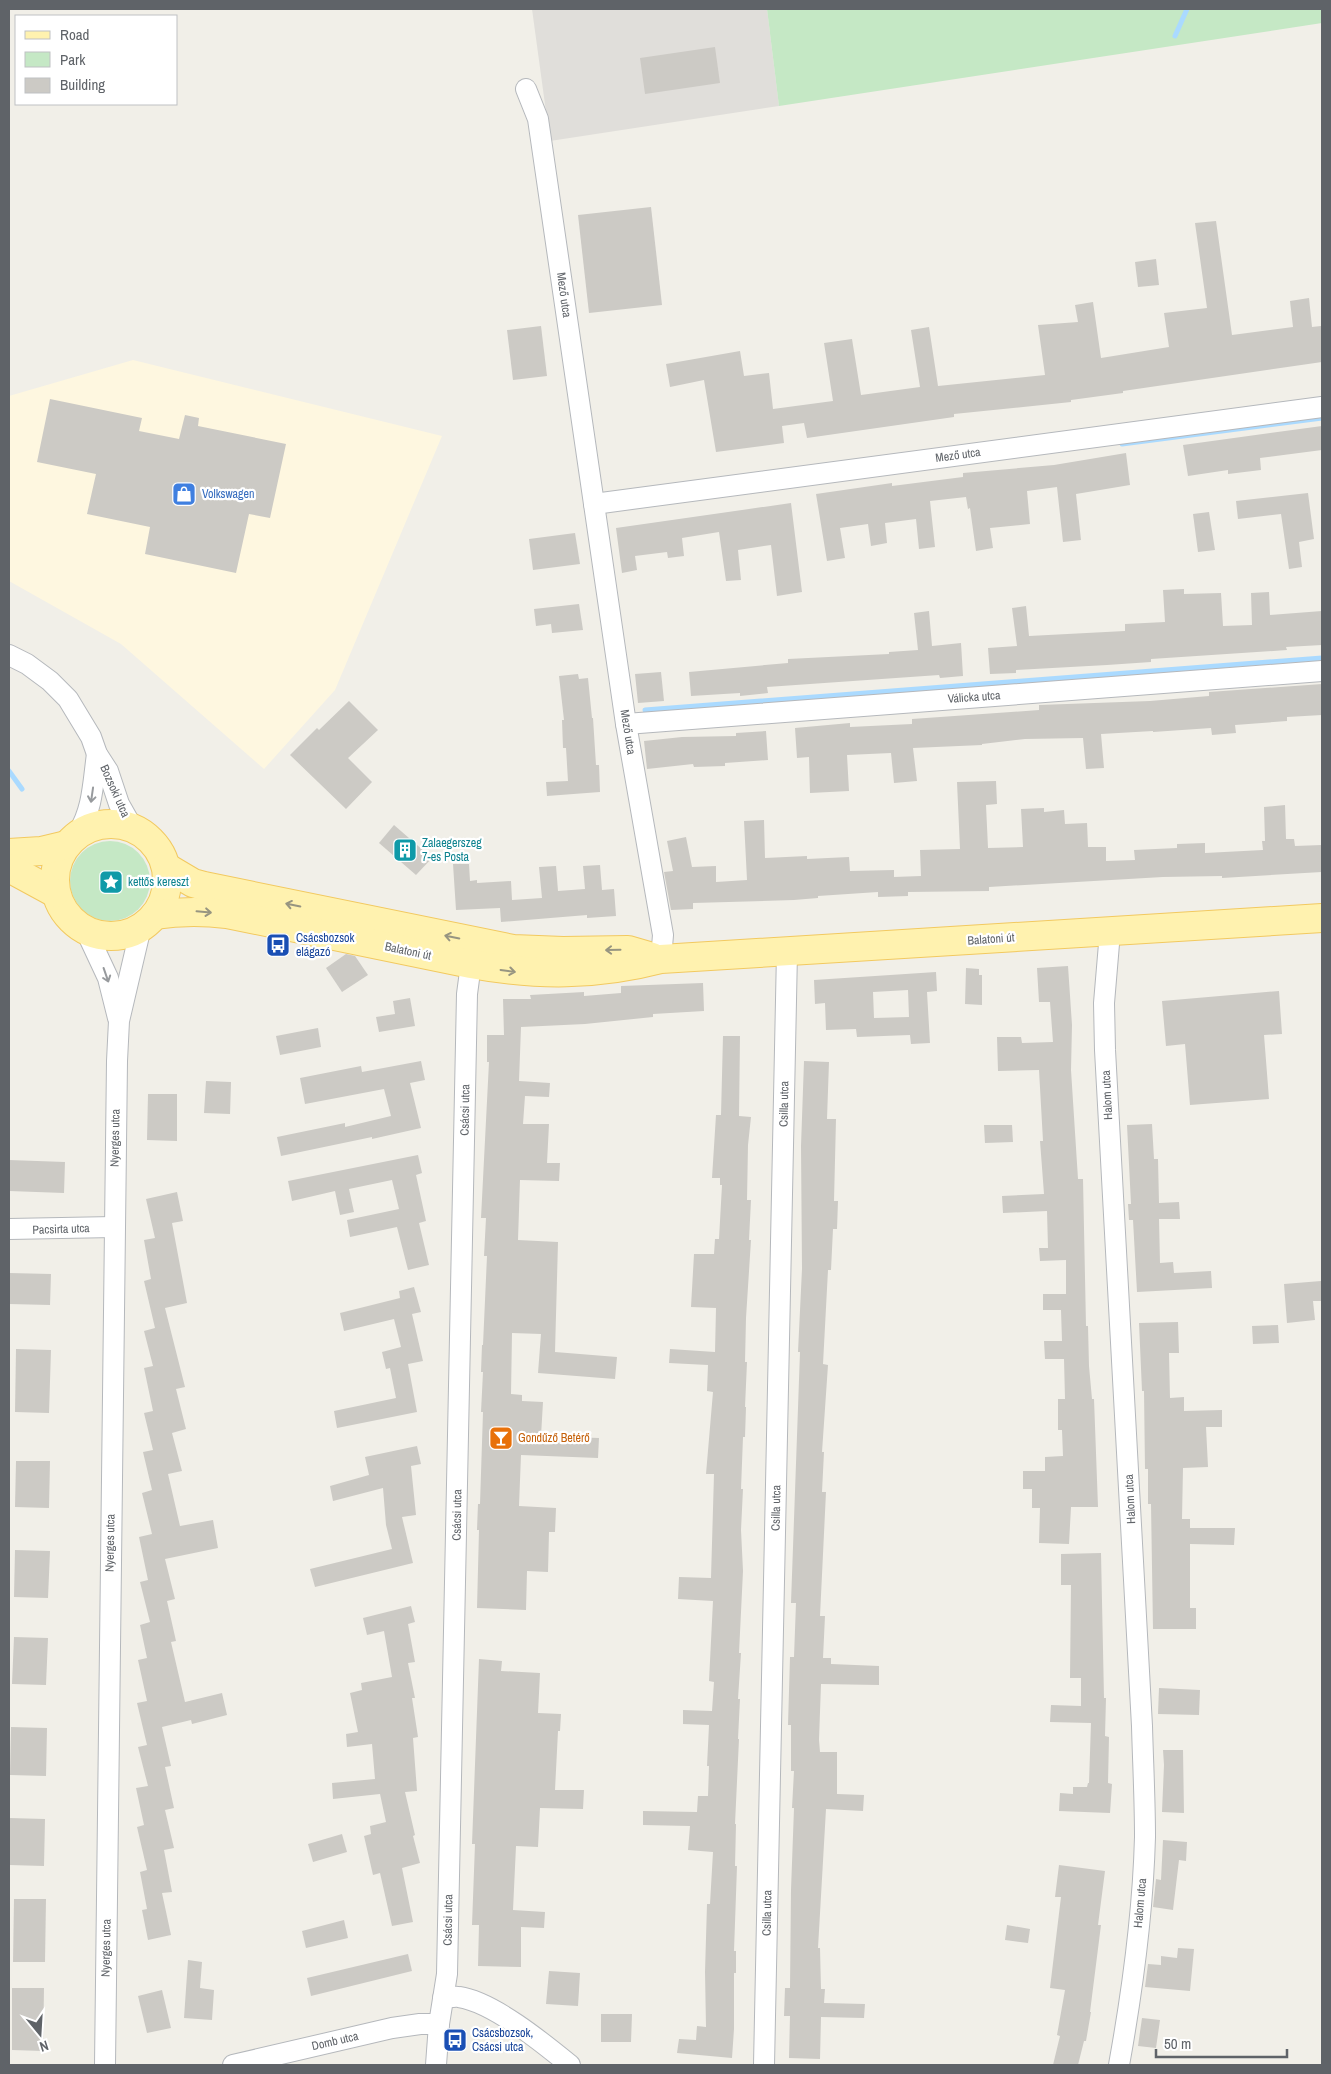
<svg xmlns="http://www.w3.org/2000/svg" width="1331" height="2074" viewBox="0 0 1331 2074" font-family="'Archivo Narrow',sans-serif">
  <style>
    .commercial { fill: #fef7e0 }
    .industrial { fill: #e0deda }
    .green { fill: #c5e8c5 }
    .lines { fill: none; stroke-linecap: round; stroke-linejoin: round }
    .stream { stroke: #aadaff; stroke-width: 5 }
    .building { fill: #cccac5; fill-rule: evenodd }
    .minor-casing { stroke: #b5b8bc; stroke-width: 22 }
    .primary-casing { stroke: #f2c960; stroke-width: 30 }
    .minor { stroke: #fff; stroke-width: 20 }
    .primary { stroke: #fff2af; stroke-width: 28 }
    .oneway { stroke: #979a9d }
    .oneway2 { stroke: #979581 }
    .labels { text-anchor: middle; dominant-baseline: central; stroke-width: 4.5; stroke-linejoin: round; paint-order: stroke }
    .street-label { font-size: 12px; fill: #5f6368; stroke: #fff }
    .shop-label { font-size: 12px; fill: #366cbe; stroke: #fff; text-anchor: start }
    .culture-label { font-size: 12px; fill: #0d838f; stroke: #fff; text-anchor: start }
    .transit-label { font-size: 12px; fill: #164399; stroke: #fff; text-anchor: start }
    .food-label { font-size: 12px; fill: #c56008; stroke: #fff; text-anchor: start }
  </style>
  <rect width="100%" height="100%" fill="#f1efe8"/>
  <path class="commercial" d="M133 360 442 436 335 690 264 769 121 644 9 581V396Z"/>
  <path class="industrial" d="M532 9H767L779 106 550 141Z"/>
  <g class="green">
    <path d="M767 9H1322V23L779 106Z"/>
    <circle cx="110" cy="881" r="40"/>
  </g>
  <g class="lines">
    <g class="stream">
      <path d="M1175 36 1187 9"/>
      <path d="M1122 444 1322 418"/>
      <path d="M645 710 1322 658"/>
      <path d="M9 771 22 789"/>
    </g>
  </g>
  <g class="building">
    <path d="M715 47 720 83 645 94 640 58Z"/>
    <path d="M651 207 662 305 589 313 578 215Z"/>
    <path d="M1216 221 1232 335 1293 327 1290 301 1309 298 1312 327 1321 326 1322 362 1123 391V393L1071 400V402L954 414V417L807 438 804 423 782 426 784 443 716 452 704 380 670 387 666 364 740 351 744 376 769 373 773 409 833 401 824 343 852 339 861 395 920 387 911 330 929 327 938 386 1045 375 1038 325 1078 322 1075 305 1093 302 1101 358 1169 347 1164 313 1207 308 1195 223Z"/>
    <path d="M1156 259 1159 285 1138 287 1135 262Z"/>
    <path d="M541 326 547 376 513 380 507 330Z"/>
    <path d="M50 399 142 418 139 431 179 439 185 415 199 418 198 426 286 444 270 518 249 514 236 573 145 554 150 527 87 514 96 474 37 462Z"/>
    <path d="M1322 426V450L1260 458 1261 470 1228 474V470L1188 476 1183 445Z"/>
    <path d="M1126 453 1130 485 1076 494 1081 540 1063 542 1057 487 1027 491 1030 524 990 528 993 548 976 551 970 508 968 509 966 497 930 501 935 547 919 549 916 519 885 523 887 543 871 546 868 524 840 528 845 558 827 561 816 494 892 483V486L963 477V473L1054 465Z"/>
    <path d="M1308 493 1314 539 1299 542 1302 567 1289 569 1281 514 1238 519 1236 501Z"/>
    <path d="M791 503 802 592 777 596 771 545 738 550 741 580 726 581 719 532 682 538 684 556 668 558 667 552 635 556 637 570 622 573 616 528Z"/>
    <path d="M1209 512 1215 550 1198 552 1193 514Z"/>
    <path d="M575 533 580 564 533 570 529 539Z"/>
    <path d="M1184 589V594L1221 593 1223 626 1252 625 1251 593 1269 592 1270 615 1322 611V645L1286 647 1287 650 1151 659V662L1107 665 1016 670V673L990 674 988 648 1017 646 1012 608 1026 606 1029 636 1125 631V624L1165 622 1163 590Z"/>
    <path d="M579 604 583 630 552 633 551 624 536 626 534 609Z"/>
    <path d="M929 611 932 646 961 643 963 676 940 678 939 675 767 687 768 693 740 696V693L691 696 689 672 788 663V659L889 654V652L918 650 914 613Z"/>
    <path d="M661 672 664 701 638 703 635 674Z"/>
    <path d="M578 674 579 679 588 678 592 718H593L596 765H599L600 792 547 796 546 782 568 781 566 748H563L562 720H564L559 676Z"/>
    <path d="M1322 684V715L1287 717V721L1235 725 1236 733 1212 735 1211 728 1153 732V731L1101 734 1104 768 1086 769 1083 738 1025 739 982 744V745L913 748 917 781 894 783 891 753 847 755 849 791 810 793 809 757 797 758 795 728 850 723V727L912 724V719L1039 710V705L1150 701 1209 696V692Z"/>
    <path d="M349 701 378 730 348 758 372 782 346 809 290 755 317 728 319 730Z"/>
    <path d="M766 731 768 760 725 763V766L694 767 693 764 647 769 644 741 682 737 736 736V733Z"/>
    <path d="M996 781 997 804 986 805 988 848 1023 847 1021 809 1044 808V812L1064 810 1065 824 1087 823 1088 847H1106V861L1135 860 1134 850 1177 848V844L1205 843V853L1263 850 1262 841H1265L1264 807 1285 805 1286 839H1294L1295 846 1322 845V872L1222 878V876L1163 877 989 887V891L908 892V896L878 897V892L818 896V898L794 900 693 903V909L671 910 664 872 673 871 667 841 686 837 692 867 716 866V882L747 880 744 821 764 820 765 858 807 856V859L849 857 850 871 894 870V877L921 876 920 850 960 849 957 782Z"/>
    <path d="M394 825 432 858 416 875 379 843Z"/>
    <path d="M453 864H469L470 881 477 880V883L511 881 512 900 542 898 539 867 556 866 558 891 585 889 583 866 600 865 602 890 614 889 616 916 587 918V915L501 922 500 908 456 910Z"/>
    <path d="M346 954 355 956 368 975 342 992 326 968Z"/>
    <path d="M1068 966 1072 1025 1071 1070 1078 1179H1083L1086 1326H1088L1089 1366 1092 1399H1094L1098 1507H1071L1069 1544 1039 1543 1040 1508H1032V1489H1023V1471H1045V1457L1063 1456 1062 1430H1058V1399H1065L1064 1359H1045L1044 1341H1062L1061 1310H1043V1294H1066V1260L1040 1261 1039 1248H1048L1047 1211 1003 1213 1002 1196 1044 1194 1040 1141H1043L1039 1070 998 1071 997 1037H1021L1022 1043 1053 1042 1050 1002H1039L1037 968Z"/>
    <path d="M966 968 979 969V975H982V1005L965 1004Z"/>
    <path d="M936 972 937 991 927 992 930 1043 911 1044 910 1035 857 1037 856 1029 826 1030 825 1003 815 1004 814 980ZM908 990 909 1017 874 1018 873 992Z"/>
    <path d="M703 983 704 1011 653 1014V1017L585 1024 521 1027 519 1081 550 1083 549 1097 525 1096 523 1124H549L547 1163H560L559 1181 520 1180 518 1240 558 1242 555 1352 617 1357 615 1379 538 1373 541 1334 512 1333 511 1394 522 1395V1401L543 1402 541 1436 599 1438 598 1458 521 1455 519 1506 556 1508 555 1532H549L548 1572 527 1571 526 1610 477 1608 479 1530H477L478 1504H480L483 1412H481L483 1372H481L482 1345H483L487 1256H484L486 1218H481L489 1062H487V1035H504L503 999H531L530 995 584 992V996L621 993V986Z"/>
    <path d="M1279 991 1282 1034 1264 1035 1269 1099 1190 1105 1185 1044 1166 1046 1162 1001Z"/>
    <path d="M410 998 415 1026 379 1032 376 1017 395 1014 393 1001Z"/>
    <path d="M318 1028 321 1047 280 1055 276 1036Z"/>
    <path d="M723 1036H740L739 1116 751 1117 748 1145 747 1200H751L749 1240H751L746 1318 745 1362H747L745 1407H746L745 1437H743L741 1489H743L741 1530 743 1571 739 1653H741L738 1699H740L738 1739H739L735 1824H736L735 1866H737L734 1951H736V1973H734V2029L732 2058 677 2053 679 2039 696 2040 697 2026 706 2027 705 1972 707 1904H710L713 1852 688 1850 690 1826 643 1825V1811L697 1812 698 1796H708L709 1766H707L709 1725 683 1724V1710L712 1711 714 1682 709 1681 713 1601 678 1599 679 1577 711 1578 714 1474H706L713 1392 707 1391 708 1365 669 1363 670 1349 715 1352 716 1308 691 1307 694 1254H714L715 1239H719L722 1185H720V1178H712L716 1115H721Z"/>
    <path d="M421 1061 425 1080 410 1083 421 1128 372 1139V1137L281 1156 277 1137 345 1123V1127L391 1116 384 1089 305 1104 300 1078 361 1066 362 1072Z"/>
    <path d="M804 1061 829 1062 827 1119H836L834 1201H838L837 1229H833L831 1270H828L823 1364 828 1365 822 1452H824L822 1492H826L820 1616H825L823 1658H831V1664L879 1666V1685L821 1684 819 1740 820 1752H837V1794L864 1795 863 1811 826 1809 818 1948H820L821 1989H825L824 2003 865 2004 864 2018 821 2017 820 2059 789 2058 790 2016H784L785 1988H790L791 1890 794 1808H792L794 1771H791V1725H788L790 1657H794L796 1603H791L800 1352H798L802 1269 801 1146Z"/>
    <path d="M206 1081 231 1082 230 1114 204 1113Z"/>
    <path d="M148 1094H177V1141L147 1140Z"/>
    <path d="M1152 1124 1154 1159H1158L1159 1203 1179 1202 1180 1219H1159L1160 1263 1173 1262 1174 1273 1211 1271 1212 1288 1137 1292 1133 1220H1129L1128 1204H1131L1127 1125Z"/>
    <path d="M984 1125H1012L1013 1142 985 1143Z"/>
    <path d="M418 1155 422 1173 416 1175 426 1221 419 1223 429 1265 408 1270 397 1227 350 1237 347 1220 399 1209 392 1180 349 1189 354 1212 340 1215 335 1191 292 1201 288 1181Z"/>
    <path d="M9 1160 65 1162 64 1193 9 1191Z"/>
    <path d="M177 1192 183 1221 172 1223 187 1303 165 1308 185 1387 176 1389 186 1429 172 1433 182 1471 168 1474 180 1526 213 1520 218 1548 165 1559 175 1599 167 1601 176 1641 171 1642 185 1702 222 1693 227 1715 192 1724 191 1720 162 1727 171 1766 165 1767 174 1808 165 1810 174 1848 164 1850 172 1892 162 1893 171 1935 148 1940 142 1910 147 1909 140 1872 147 1870 137 1827 144 1825 136 1788 148 1786 138 1747 147 1745 137 1703 147 1701 138 1660 147 1658 140 1625 150 1622 140 1582 148 1580 139 1537 152 1534 142 1493 152 1490 143 1452 153 1450 144 1413 153 1411 144 1368 153 1366 144 1331 155 1328 144 1281 151 1279 144 1240 155 1238 146 1199Z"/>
    <path d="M9 1273 51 1274 50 1305 9 1304Z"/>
    <path d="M1321 1281 1322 1301H1313L1315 1320 1287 1323 1284 1284Z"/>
    <path d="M414 1287 421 1312 412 1314 423 1361 408 1364 417 1412 337 1428 334 1411 396 1398 390 1368 386 1369 382 1352 401 1347 394 1319 344 1331 340 1313 400 1298 399 1291Z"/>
    <path d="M1178 1322 1179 1353H1169L1170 1398 1184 1397V1411L1222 1410V1427H1206L1208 1467 1183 1468 1182 1519H1190V1528H1235L1234 1545 1190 1544V1608H1196V1629H1153L1151 1504H1148V1469H1145L1144 1391H1142L1139 1323Z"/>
    <path d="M1278 1325 1279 1343 1253 1344 1252 1326Z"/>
    <path d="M16 1349 51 1350 49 1413 15 1412Z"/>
    <path d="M417 1446 421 1464 411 1466 416 1515 402 1517 413 1563 315 1587 310 1569 392 1549 386 1525 383 1488 333 1501 330 1486 369 1475 365 1457Z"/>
    <path d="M16 1461H50L49 1508 15 1507Z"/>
    <path d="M15 1550 50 1551 48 1598 14 1597Z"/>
    <path d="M1101 1553 1104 1698H1106L1105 1736 1109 1737 1108 1783 1112 1784 1110 1813 1059 1811 1060 1793 1073 1794V1787H1087L1088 1783H1089L1091 1723 1050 1722 1051 1705 1081 1706V1678H1070L1071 1585H1061V1554Z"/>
    <path d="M411 1606 415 1622 408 1624 415 1662 408 1663 415 1698H412L418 1737 413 1738 417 1791 405 1792 415 1835 413 1836 420 1863 402 1868 413 1922 392 1926 380 1873 373 1875 364 1836 371 1834 370 1826 386 1822 380 1794 333 1799 332 1783 375 1779 372 1744 347 1747 346 1734 358 1732 350 1693 362 1690 361 1683 392 1677 384 1631 367 1635 363 1618Z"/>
    <path d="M14 1637 48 1638 46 1685 12 1684Z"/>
    <path d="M479 1659 502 1661 501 1671 540 1673 538 1713 561 1714 560 1731H558L555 1790H584L583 1809 540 1808 538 1847 516 1846 513 1910 545 1912 544 1928 521 1927V1967L478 1966 479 1925H472L475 1844H472Z"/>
    <path d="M1159 1688 1200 1690 1199 1715 1158 1714Z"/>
    <path d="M11 1727 47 1728 46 1776 10 1775Z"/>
    <path d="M1163 1750H1183L1184 1813 1162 1812 1164 1765Z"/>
    <path d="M9 1818 45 1819 44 1866 9 1865Z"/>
    <path d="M342 1834 347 1852 313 1862 308 1844Z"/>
    <path d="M1163 1840 1187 1842 1186 1861 1179 1860 1173 1910 1153 1907 1156 1879 1161 1880Z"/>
    <path d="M1059 1865 1105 1871 1098 1925H1101L1090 2012H1091L1086 2041H1084L1078 2065H1053L1060 2036 1057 2035 1065 1990 1050 1988 1061 1897H1055Z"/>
    <path d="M14 1899H46L45 1962H13Z"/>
    <path d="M344 1920 348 1938 306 1948 302 1931Z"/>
    <path d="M1007 1925 1030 1929 1028 1943 1005 1940Z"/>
    <path d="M1178 1948 1194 1949 1190 1991 1145 1987 1148 1964 1161 1965V1956L1177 1958Z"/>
    <path d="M408 1954 412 1971 311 1996 307 1978Z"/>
    <path d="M188 1960 202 1962 200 1988 214 1990 212 2020 184 2018Z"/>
    <path d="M549 1971 580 1973 578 2006 546 2004Z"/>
    <path d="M12 1988H44L43 2051 12 2050Z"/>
    <path d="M162 1990 171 2028 147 2033 138 1996Z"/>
    <path d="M601 2014H632L631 2042H601Z"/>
    <path d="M1142 2018 1160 2020 1156 2048 1138 2046Z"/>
  </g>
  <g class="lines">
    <g class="minor-casing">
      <g id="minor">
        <path d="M526 89 538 119 626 724 663 935 661 959"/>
        <path d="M594 504 1322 407"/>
        <path d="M9 655 27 664 50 681 68 699 91 737 97 754 108 771 119 804 132 827"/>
        <path d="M626 724 1322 671"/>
        <path d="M78 833C93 809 93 782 97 754"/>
        <path d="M86 931 108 978 118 1018"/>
        <path d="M1110 932 1104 1003 1105 1050 1142 1726C1143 1763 1145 1800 1145 1837 1143 1911 1132 1993 1119 2065"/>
        <path d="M9 1229 114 1227"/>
        <path d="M443 1998C448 1998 454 1996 459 1997 493 2002 543 2043 570 2065"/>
        <path d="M105 2065 117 1061 119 1021 141 927"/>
        <path d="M233 2065 392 2028 420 2024H439"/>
        <path d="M436 2065 439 2024 447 1974 467 994 471 964"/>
        <path d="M764 2065 787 952"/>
      </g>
    </g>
    <g class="primary-casing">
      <g id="primary">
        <circle cx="111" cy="880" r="56"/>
        <path d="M9 853 41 851 66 845"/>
        <path d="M166 867 193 883 204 886 513 949 563 951 628 950 652 957"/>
        <path d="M9 868 55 893"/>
        <path d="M155 915C180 911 202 911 227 914L471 964C537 976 596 976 661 959L1322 918"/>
      </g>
    </g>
    <use href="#minor" class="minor"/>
    <use href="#primary" class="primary"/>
  </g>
  <defs><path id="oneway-shaft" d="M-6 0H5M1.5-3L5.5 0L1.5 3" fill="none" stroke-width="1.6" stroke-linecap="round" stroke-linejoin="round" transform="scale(1.25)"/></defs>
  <g class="oneway">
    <use href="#oneway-shaft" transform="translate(92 795) rotate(98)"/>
    <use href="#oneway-shaft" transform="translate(106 975) rotate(71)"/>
  </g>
  <g class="oneway2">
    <use href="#oneway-shaft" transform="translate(293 905) rotate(-168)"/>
    <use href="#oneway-shaft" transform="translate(204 912) rotate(5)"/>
    <use href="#oneway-shaft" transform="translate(452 937) rotate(-169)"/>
    <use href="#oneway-shaft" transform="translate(613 950) rotate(179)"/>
    <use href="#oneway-shaft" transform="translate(508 971) rotate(8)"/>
  </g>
  <defs>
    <g id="shop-square" transform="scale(1.25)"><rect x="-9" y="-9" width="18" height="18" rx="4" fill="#3f7fe0" stroke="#fff"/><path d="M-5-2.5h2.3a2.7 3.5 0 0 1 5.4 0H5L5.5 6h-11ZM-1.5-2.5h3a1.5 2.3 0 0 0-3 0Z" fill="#fff"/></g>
    <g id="building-square" transform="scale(1.25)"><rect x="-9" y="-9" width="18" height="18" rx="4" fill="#0f9aa8" stroke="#fff"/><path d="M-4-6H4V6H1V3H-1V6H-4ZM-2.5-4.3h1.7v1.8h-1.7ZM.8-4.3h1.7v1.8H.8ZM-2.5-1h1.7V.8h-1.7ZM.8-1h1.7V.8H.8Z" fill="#fff"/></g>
    <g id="sight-square" transform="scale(1.25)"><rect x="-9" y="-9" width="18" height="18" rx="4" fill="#0f9aa8" stroke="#fff"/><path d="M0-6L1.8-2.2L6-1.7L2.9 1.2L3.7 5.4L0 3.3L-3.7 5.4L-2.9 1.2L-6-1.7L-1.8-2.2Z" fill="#fff"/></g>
    <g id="bus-square" transform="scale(1.25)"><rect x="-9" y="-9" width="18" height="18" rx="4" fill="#1a4fb4" stroke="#fff"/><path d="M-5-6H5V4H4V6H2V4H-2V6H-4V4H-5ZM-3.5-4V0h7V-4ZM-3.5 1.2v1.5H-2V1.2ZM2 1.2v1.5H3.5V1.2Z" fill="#fff"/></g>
    <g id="bar-square" transform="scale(1.25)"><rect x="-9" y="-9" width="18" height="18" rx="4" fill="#e8710a" stroke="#fff"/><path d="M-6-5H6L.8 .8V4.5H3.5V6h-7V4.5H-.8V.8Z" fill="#fff"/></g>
  </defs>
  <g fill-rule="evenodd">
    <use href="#shop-square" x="184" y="494"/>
    <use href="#building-square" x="405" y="850"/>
    <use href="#sight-square" x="111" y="882"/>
    <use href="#bus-square" x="278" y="945"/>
    <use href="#bar-square" x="501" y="1438"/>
    <use href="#bus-square" x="455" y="2040"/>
  </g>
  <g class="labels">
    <g class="street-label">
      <text transform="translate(564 295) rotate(82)">Mező utca</text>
      <text transform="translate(958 455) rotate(-8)">Mező utca</text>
      <text transform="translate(974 697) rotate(-4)">Válicka utca</text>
      <text transform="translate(628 732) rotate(81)">Mező utca</text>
      <text transform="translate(115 791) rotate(66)">Bozsoki utca</text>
      <text transform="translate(991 939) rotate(-4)">Balatoni út</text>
      <text transform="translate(408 951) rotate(12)">Balatoni út</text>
      <text transform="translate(1107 1095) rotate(-93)">Halom utca</text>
      <text transform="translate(784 1104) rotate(-89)">Csilla utca</text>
      <text transform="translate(465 1110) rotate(-89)">Csácsi utca</text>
      <text transform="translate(115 1138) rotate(-89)">Nyerges utca</text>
      <text transform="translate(61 1229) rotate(-2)">Pacsirta utca</text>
      <text transform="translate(1130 1499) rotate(-93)">Halom utca</text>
      <text transform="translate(776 1508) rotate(-89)">Csilla utca</text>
      <text transform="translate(457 1515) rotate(-89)">Csácsi utca</text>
      <text transform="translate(110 1543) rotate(-89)">Nyerges utca</text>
      <text transform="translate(1140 1903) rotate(-85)">Halom utca</text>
      <text transform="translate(767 1913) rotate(-89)">Csilla utca</text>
      <text transform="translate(448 1920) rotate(-89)">Csácsi utca</text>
      <text transform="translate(106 1948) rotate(-89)">Nyerges utca</text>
      <text transform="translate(335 2041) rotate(-13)">Domb utca</text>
    </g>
    <g class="shop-label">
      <text x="202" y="494">Volkswagen</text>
    </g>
    <g class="culture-label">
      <text x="422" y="843">Zalaegerszeg<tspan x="422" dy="14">7-es Posta</tspan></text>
      <text x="128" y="882">kettős kereszt</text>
    </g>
    <g class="transit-label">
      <text x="296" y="938">Csácsbozsok<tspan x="296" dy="14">elágazó</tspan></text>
      <text x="472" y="2033">Csácsbozsok,<tspan x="472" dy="14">Csácsi utca</tspan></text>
    </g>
    <g class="food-label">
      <text x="518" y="1438">Gondűző Betérő</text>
    </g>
  </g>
  <rect width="1331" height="2074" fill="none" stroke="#5f6368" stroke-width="20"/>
  <rect x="15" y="15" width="162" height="90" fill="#ffffff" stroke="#bfc1c3"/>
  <rect x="25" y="31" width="25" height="8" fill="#fff2af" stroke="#bfc1c3"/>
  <text x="60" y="40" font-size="15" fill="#5f6368">Road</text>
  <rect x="25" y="52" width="25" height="15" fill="#c5e8c5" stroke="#bfc1c3"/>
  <text x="60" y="65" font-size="15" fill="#5f6368">Park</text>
  <rect x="25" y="78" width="25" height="15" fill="#cccac5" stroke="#bfc1c3"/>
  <text x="60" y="90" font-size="15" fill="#5f6368">Building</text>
  <g transform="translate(40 2034) rotate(162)" stroke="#ffffff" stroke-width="4" paint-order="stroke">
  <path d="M0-4L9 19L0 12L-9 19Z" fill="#5f6368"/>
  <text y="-8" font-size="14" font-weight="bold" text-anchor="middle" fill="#5f6368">N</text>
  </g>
  <path d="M1156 2049v8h131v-8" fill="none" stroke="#5f6368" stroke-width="2.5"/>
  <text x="1164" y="2049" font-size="15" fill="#5f6368" stroke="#ffffff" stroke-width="4" paint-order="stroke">50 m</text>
</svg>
